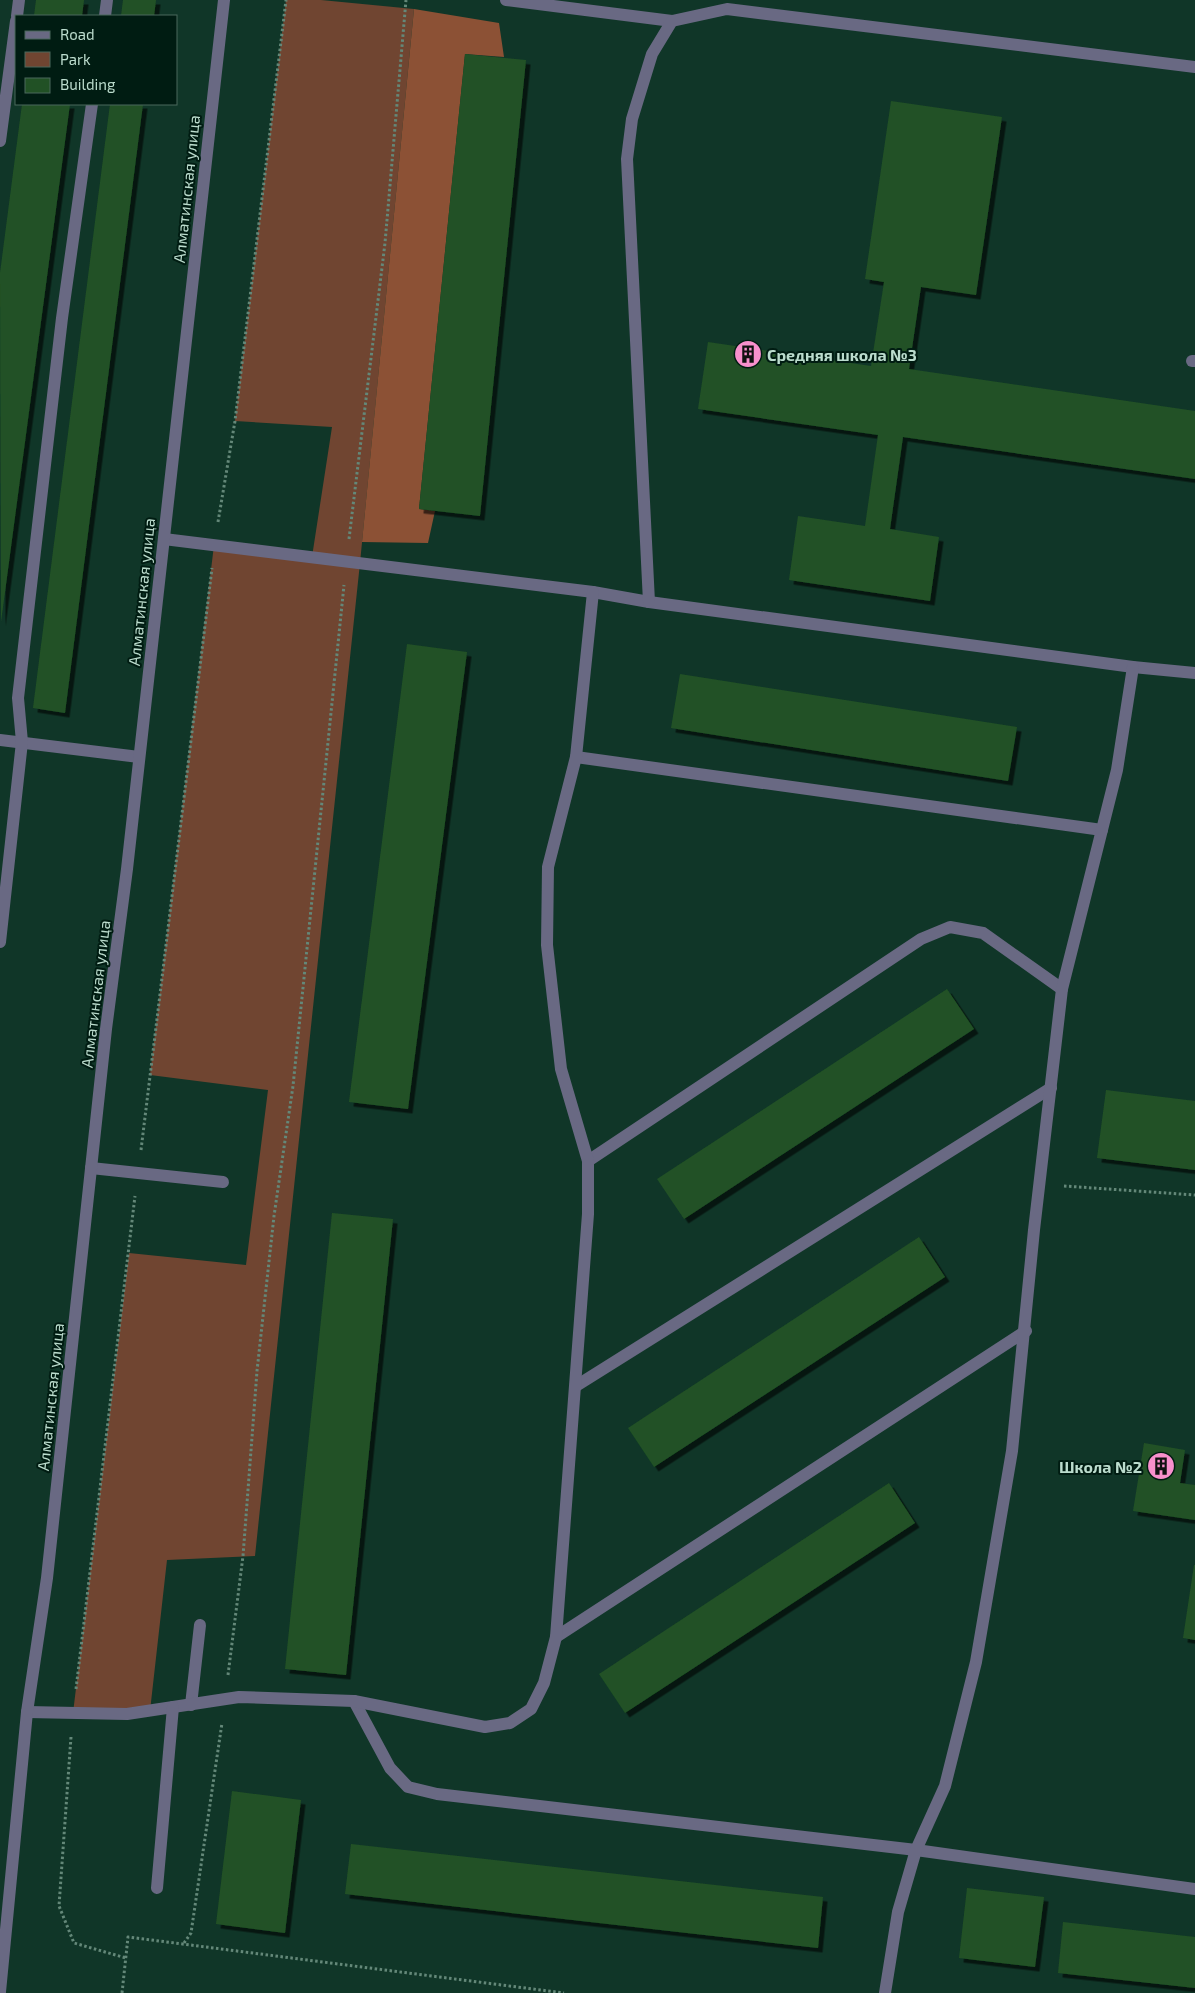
<svg xmlns="http://www.w3.org/2000/svg" width="1195" height="1993" viewBox="0 0 1195 1993" font-family="'Exo 2',sans-serif">
  <style>
    .green { fill: #704531 }
    .forest { fill: #8c5135 }
    .building { fill: #215125; filter: url(#shadow) }
    .lines { fill: none; stroke-linecap: round; stroke-linejoin: round }
    .path { stroke: #648879; stroke-width: 3; stroke-dasharray: 2.5 2.5; stroke-linecap: butt }
    .minor { stroke: #696983; stroke-width: 12 }
    .labels { text-anchor: middle; dominant-baseline: central; stroke-width: 4; stroke-linejoin: round; paint-order: stroke }
    .street-label { font-size: 16px; fill: #bbdccd; stroke: #001c12 }
    .poi-label { font-size: 16px; font-weight: bold; fill: #bbdccd; stroke: #001c12; text-anchor: start }
  </style>
  <defs>
    <filter id="shadow"><feDropShadow dx="4.5" dy="4.5" stdDeviation="0" flood-color="#0009"/></filter>
  </defs>
  <rect width="100%" height="100%" fill="#103628"/>
  <path class="green" d="M286 0H321L414 9 360 563 255 1556 167 1560 150 1711 73 1713 129 1253 246 1265 268 1090 150 1075 214 545 312 557 332 427 235 421Z"/>
  <path class="forest" d="M414 9 499 23 504 57 465 54 419 509 435 511 428 543 362 542Z"/>
  <g class="building">
    <path d="M36 0H84L82 16H34Z"/>
    <path d="M123 0H156L154 16H121Z"/>
    <path d="M465 54 526 60 480 516 419 509Z"/>
    <path d="M891 101 1002 117 976 295 921 287 909 369 1195 411V479L903 437 890 529 939 537 930 601 789 580 798 516 865 526 878 435 698 409 708 342 871 366 884 282 865 279Z"/>
    <path d="M22 104H70L1 622 0 273Z"/>
    <path d="M110 104H143L65 713 33 708Z"/>
    <path d="M407 644 467 652 408 1109 349 1102Z"/>
    <path d="M680 674 1017 727 1008 781 671 728Z"/>
    <path d="M947 989 974 1029 684 1219 657 1179Z"/>
    <path d="M1106 1090 1195 1101V1170L1097 1158Z"/>
    <path d="M332 1213 393 1219 346 1675 285 1669Z"/>
    <path d="M919 1237 945 1277 654 1467 628 1428Z"/>
    <path d="M1144 1443 1185 1450 1180 1483 1195 1485V1520L1133 1511Z"/>
    <path d="M889 1483 915 1523 625 1713 599 1674Z"/>
    <path d="M1194 1565H1195V1640L1183 1638Z"/>
    <path d="M232 1791 301 1800 285 1933 216 1924Z"/>
    <path d="M351 1844 823 1897 818 1948 345 1894Z"/>
    <path d="M967 1888 1044 1897 1035 1967 959 1958Z"/>
    <path d="M1063 1922 1195 1937V1988L1058 1973Z"/>
  </g>
  <g class="lines">
    <g class="path">
      <path d="M218 522 235 421 286 0"/>
      <path d="M349 539 385 243 406 0"/>
      <path d="M141 1150 212 568"/>
      <path d="M1064 1186 1195 1195"/>
      <path d="M228 1675 243 1556 257 1371 274 1216 293 1086 344 585"/>
      <path d="M76 1689 135 1196"/>
      <path d="M71 1737 59 1906 74 1943 126 1958"/>
      <path d="M184 1943 191 1933 222 1723"/>
      <path d="M122 1993 128 1937 564 1993"/>
    </g>
    <g class="minor">
      <path d="M506 0 672 21"/>
      <path d="M17 16 19 0"/>
      <path d="M105 16 107 0"/>
      <path d="M0 141 16 21"/>
      <path d="M1192 361H1195"/>
      <path d="M164 539 593 592 649 602 1133 667 1195 673"/>
      <path d="M649 602 627 159 632 119 652 54 672 21 727 9 1195 67"/>
      <path d="M0 740 139 757"/>
      <path d="M576 757 1102 830"/>
      <path d="M0 942 22 742 18 698 62 318 92 104"/>
      <path d="M588 1161 921 939 950 927 983 933 1062 989"/>
      <path d="M91 1168 223 1182"/>
      <path d="M576 1386 1051 1088"/>
      <path d="M556 1637 1026 1331"/>
      <path d="M354 1701 390 1768 408 1787 437 1794 916 1850 1195 1889"/>
      <path d="M191 1705 200 1625"/>
      <path d="M27 1712 127 1714 239 1697 354 1701 485 1727 510 1723 531 1709 544 1683 556 1637 588 1214V1161L561 1069 547 945 548 867 576 757 593 592"/>
      <path d="M157 1888 173 1707"/>
      <path d="M0 1992 27 1712 47 1578 106 1029 127 869 224 0"/>
      <path d="M885 1993 898 1912 916 1850 945 1786 976 1662 1012 1451 1034 1230 1062 989 1117 770 1133 667"/>
    </g>
  </g>
  <defs>
    <g id="building-disc" transform="scale(1.4375)"><circle r="9.5" fill="#f890cc" stroke="#001c12"/><path d="M-4-6H4V6H1V3H-1V6H-4ZM-2.5-4.3h1.7v1.8h-1.7ZM.8-4.3h1.7v1.8H.8ZM-2.5-1h1.7V.8h-1.7ZM.8-1h1.7V.8H.8Z" fill="#111"/></g>
  </defs>
  <g fill-rule="evenodd">
    <use href="#building-disc" x="748" y="354"/>
    <use href="#building-disc" x="1161" y="1466"/>
  </g>
  <g class="labels">
    <g class="street-label">
      <text transform="translate(186 189) rotate(-84)">Алматинская улица</text>
      <text transform="translate(141 592) rotate(-84)">Алматинская улица</text>
      <text transform="translate(95 994) rotate(-83)">Алматинская улица</text>
      <text transform="translate(50 1397) rotate(-84)">Алматинская улица</text>
    </g>
    <g class="poi-label">
      <text x="767" y="354">Средняя школа №3</text>
      <text x="1142" y="1466" text-anchor="end">Школа №2</text>
    </g>
  </g>
  <rect x="15" y="15" width="162" height="90" fill="#001c12" stroke="#4b695d"/>
  <rect x="25" y="31" width="25" height="8" fill="#696983" stroke="#4b695d"/>
  <text x="60" y="40" font-size="15" fill="#bbdccd">Road</text>
  <rect x="25" y="52" width="25" height="15" fill="#704531" stroke="#4b695d"/>
  <text x="60" y="65" font-size="15" fill="#bbdccd">Park</text>
  <rect x="25" y="78" width="25" height="15" fill="#215125" stroke="#4b695d"/>
  <text x="60" y="90" font-size="15" fill="#bbdccd">Building</text>
</svg>
